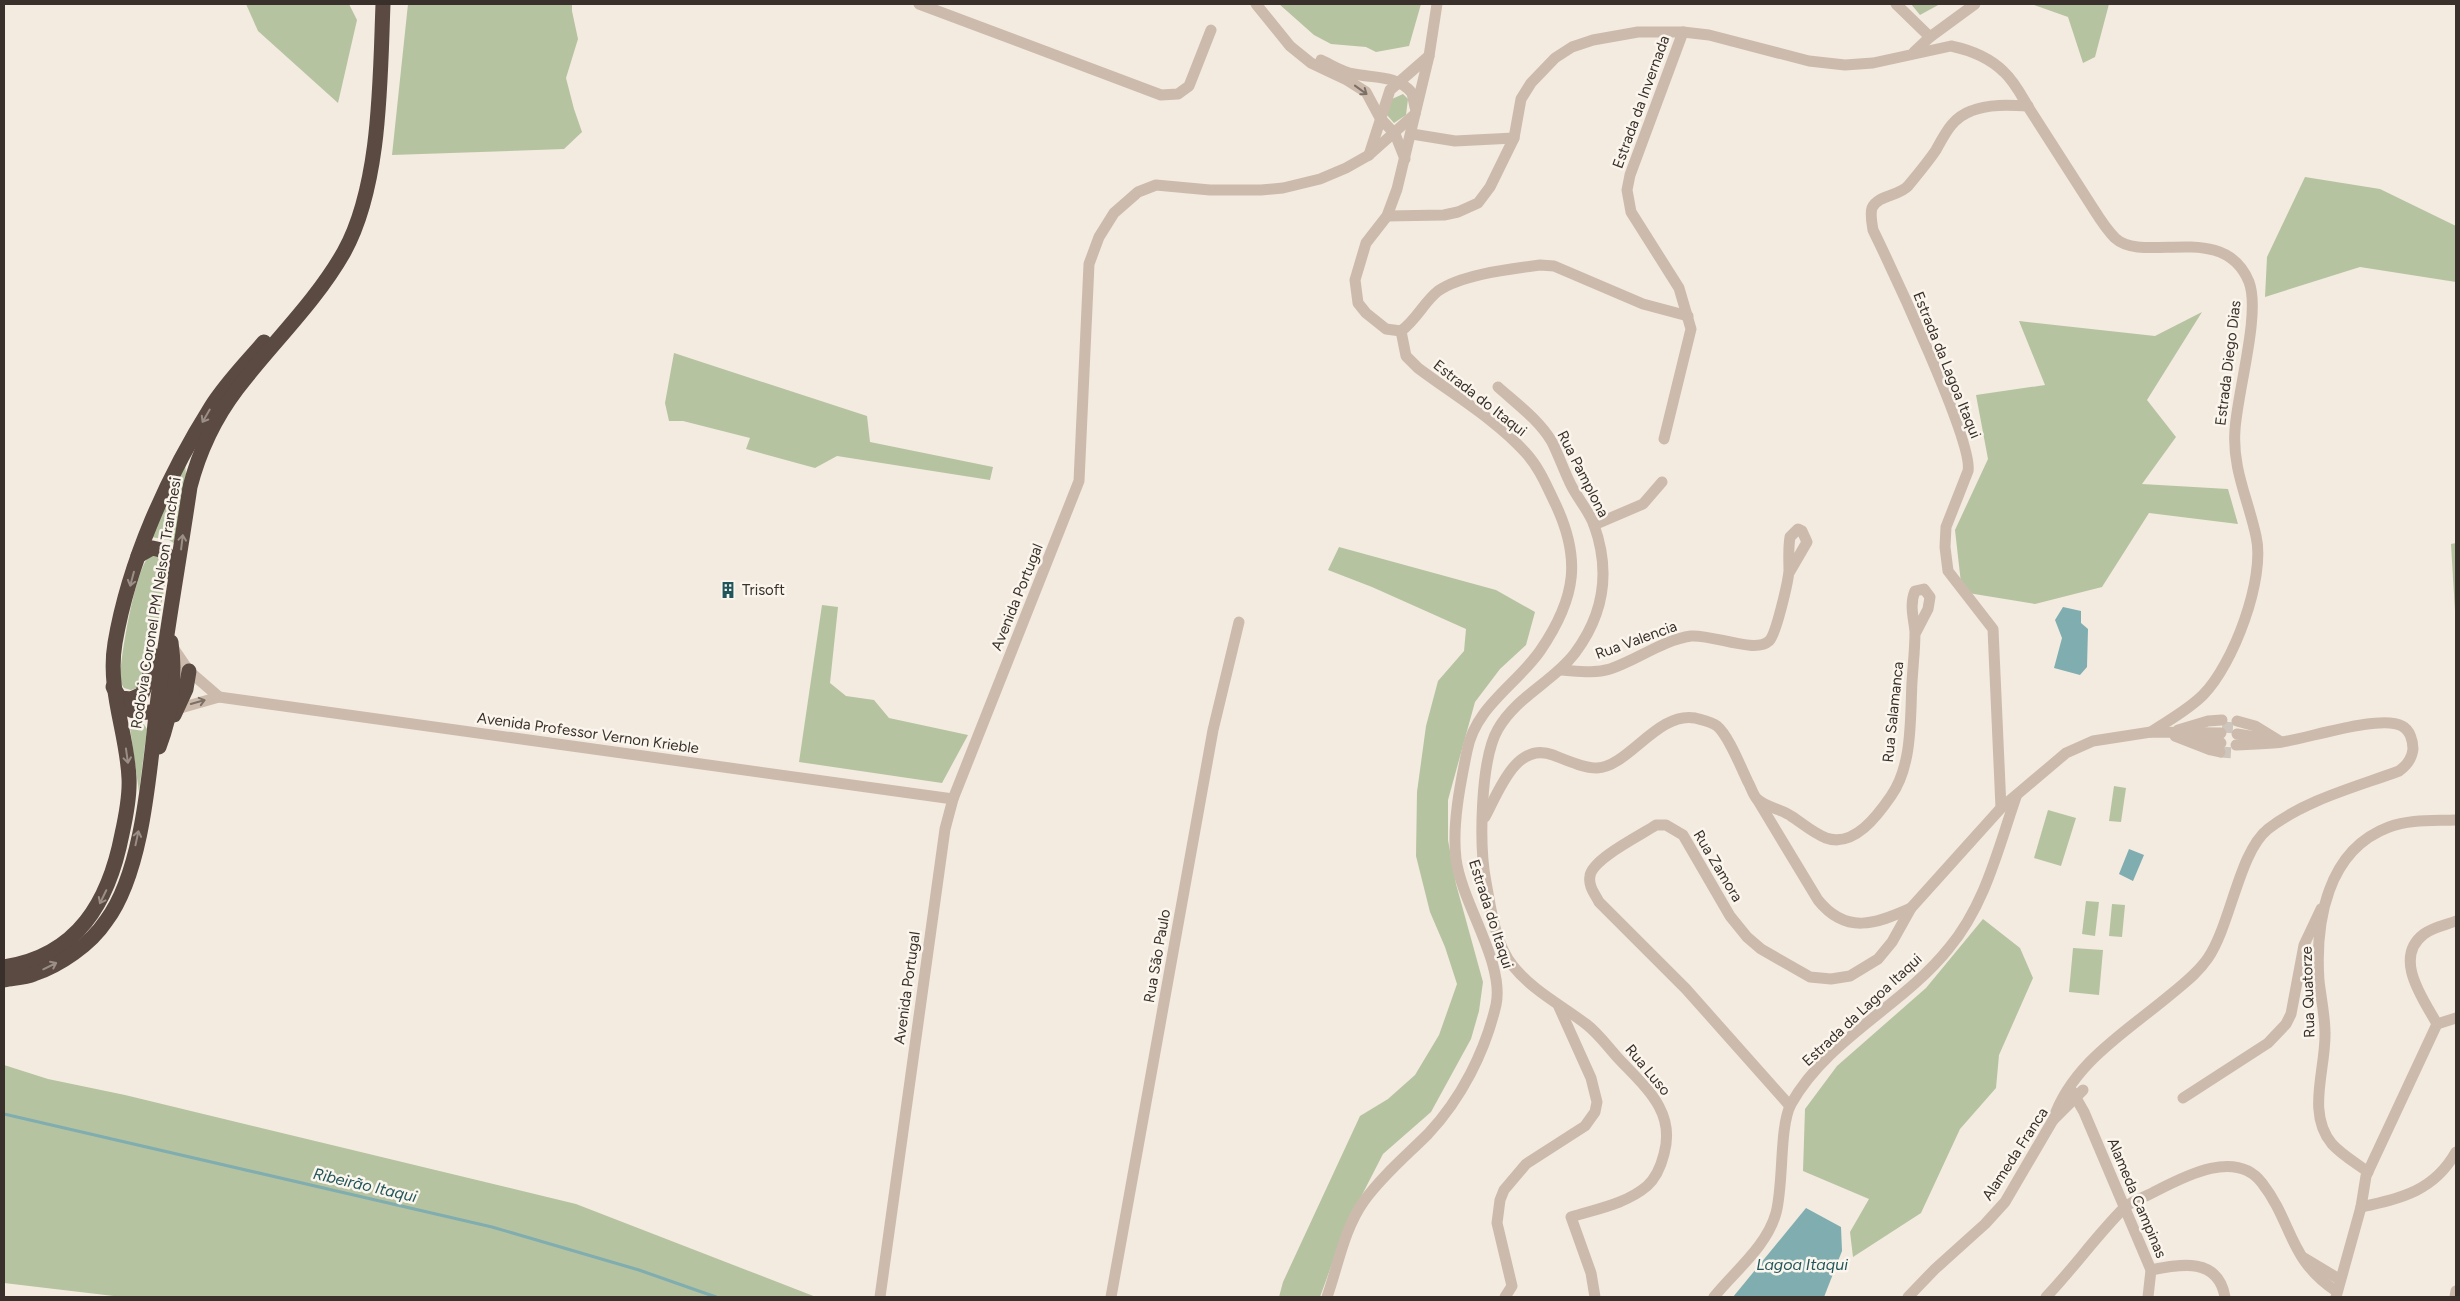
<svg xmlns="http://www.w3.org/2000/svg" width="2460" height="1301" viewBox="0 0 2460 1301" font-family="Figtree,sans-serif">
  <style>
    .green { fill: #b6c3a0 }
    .water { fill: #7fadb0 }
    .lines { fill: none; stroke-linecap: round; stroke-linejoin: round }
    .stream { stroke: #7fadb0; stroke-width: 3 }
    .minor-tunnel { stroke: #cec6bc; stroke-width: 11; stroke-dasharray: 11 5.5; stroke-linecap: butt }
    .minor { stroke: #ccbbac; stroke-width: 11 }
    .highway { stroke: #5a4a42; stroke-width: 15 }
    .oneway { stroke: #7c6f65 }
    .oneway2 { stroke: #9a8e86 }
    .labels { text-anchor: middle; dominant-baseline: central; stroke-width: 5; stroke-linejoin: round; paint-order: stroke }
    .street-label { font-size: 15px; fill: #3a302b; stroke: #faf5ed }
    .poi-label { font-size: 15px; fill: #3a302b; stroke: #faf5ed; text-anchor: start }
    .water-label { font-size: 16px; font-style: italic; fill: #20565b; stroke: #faf5ed }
  </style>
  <rect width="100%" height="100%" fill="#f3ebe0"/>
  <g class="green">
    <path d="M246 4H349L357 20 338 103 258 31Z"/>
    <path d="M408 4H572V11L578 39 566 78 574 109 582 132 564 149 392 155Z"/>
    <path d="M1279 4H1421L1409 46 1376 52 1366 47 1331 44 1314 35Z"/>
    <path d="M1911 4H1940L1920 15Z"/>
    <path d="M2031 4H2109L2095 57 2083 63 2068 17Z"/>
    <path d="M1403 94 1408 99 1406 115 1394 123 1387 115 1392 99Z"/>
    <path d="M2305 177 2380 189 2456 226V282L2360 267 2265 297 2267 257Z"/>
    <path d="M2202 312 2147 400 2176 437 2142 484 2228 489 2238 524 2149 513 2102 587 2035 604 1962 592 1955 530 1988 459 1976 395 2045 385 2019 321 2155 336Z"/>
    <path d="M674 353 867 416 870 442 993 467 990 480 837 456 815 468 746 449 750 438 683 421H669L665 403Z"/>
    <path d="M185 463 186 475 177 545 169 540 151 537Z"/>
    <path d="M2456 543V628L2451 544Z"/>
    <path d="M1339 547 1496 590 1535 612 1526 645 1500 669 1475 702 1448 800V840L1456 884 1483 982 1479 1011 1471 1039 1431 1112 1383 1154 1345 1228 1320 1297H1279L1283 1282 1360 1116 1388 1099 1415 1075 1439 1035 1457 984 1445 947 1430 912 1416 856 1417 792 1426 726 1438 681 1464 651 1466 629 1372 587 1328 570Z"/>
    <path d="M154 555 166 561 167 574 151 661 137 688 131 690 124 688 120 682C119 662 135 571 148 558 148 558 154 555 154 555Z"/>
    <path d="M822 605 838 607 830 683 846 696 874 700 889 718 968 735 942 783 799 762Z"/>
    <path d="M136 721 143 723 147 729 139 792 130 728Z"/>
    <path d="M2114 786 2126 788 2121 822 2109 821Z"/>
    <path d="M2048 810 2076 818 2061 866 2034 858Z"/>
    <path d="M2086 901 2099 902 2095 936 2082 934Z"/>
    <path d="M2112 904 2125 905 2122 937 2109 936Z"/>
    <path d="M1983 919 2020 948 2033 978 1999 1055 1996 1088 1960 1129 1921 1213 1853 1257 1850 1232 1869 1199 1803 1171 1805 1109 1837 1066 1926 988Z"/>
    <path d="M2073 948 2103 950 2099 995 2069 992Z"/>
    <path d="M4 1065 48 1079 125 1095 576 1204 816 1297H122L4 1283Z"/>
  </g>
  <g class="water">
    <path d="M2063 607 2081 611V623L2088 629 2087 667 2080 675 2054 668 2062 638 2055 620Z"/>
    <path d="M2129 849 2144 855 2133 881 2119 874Z"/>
    <path d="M1806 1208 1841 1227 1842 1251 1824 1297H1733Z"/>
  </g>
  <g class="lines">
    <path class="stream" d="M4 1114 492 1227 639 1270 716 1297"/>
    <g class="minor-tunnel">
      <path d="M2222 727 2237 728"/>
      <path d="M2220 752 2236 753"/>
    </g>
    <g class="minor">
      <path d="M919 4 1161 95 1178 94 1189 86 1211 30"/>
      <path d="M1256 4 1290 46 1311 63 1347 80 1366 92 1380 118 1395 134 1405 159"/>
      <path d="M1896 4 1930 37"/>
      <path d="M1914 52 1930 37 1975 4"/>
      <path d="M1321 60C1332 65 1342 72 1354 74 1373 78 1398 75 1412 93L1415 107"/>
      <path d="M1412 134 1455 141 1514 138"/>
      <path d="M1369 155 1390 90 1429 56"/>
      <path d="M1387 216 1444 215 1458 212 1478 203 1490 187 1514 138 1521 99 1531 83 1555 58 1572 47 1593 40 1638 32H1683L1709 35 1809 61 1845 65 1873 63 1951 46C1970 50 1990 58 2004 72 2016 83 2023 99 2032 113 2051 143 2071 174 2091 205 2098 216 2105 228 2115 238 2144 265 2224 220 2249 282 2261 313 2237 393 2235 430 2232 468 2248 499 2256 536 2266 578 2233 665 2203 695 2188 710 2169 720 2151 732"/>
      <path d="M1401 331 1386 329 1366 313 1358 303 1355 280 1366 243 1387 216 1397 189 1429 56 1437 4"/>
      <path d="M1401 331C1417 319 1424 302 1438 291 1462 274 1511 269 1540 265L1554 266 1643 304 1688 316"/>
      <path d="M1498 387C1517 404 1539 420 1552 442 1559 456 1564 471 1571 485 1578 499 1589 511 1594 525 1611 572 1604 614 1575 653 1553 682 1517 696 1498 729 1480 760 1479 847 1486 882 1491 909 1495 944 1513 966 1532 990 1561 1005 1586 1024 1598 1033 1608 1047 1618 1058 1645 1087 1676 1111 1664 1154 1661 1166 1656 1178 1647 1186 1626 1204 1596 1209 1571 1217L1591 1273 1595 1297"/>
      <path d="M1664 439 1691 329 1679 288 1631 212 1627 190 1630 175 1683 32"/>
      <path d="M1594 525 1643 504 1662 482"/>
      <path d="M172 646 189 671 219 697"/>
      <path d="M1560 670C1577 671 1594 674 1610 669 1637 660 1663 640 1691 636 1712 634 1755 654 1769 641 1776 635 1788 582 1789 571 1789 560 1788 549 1790 537L1798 529 1802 531 1807 542 1789 573"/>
      <path d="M177 709 219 697 953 799"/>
      <path d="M2237 721 2255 726 2281 742"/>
      <path d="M2178 730 2208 721 2222 720"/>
      <path d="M2237 734 2262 738"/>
      <path d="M2175 736 2211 750 2220 752"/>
      <path d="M2195 738 2221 743"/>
      <path d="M1757 799 1818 900C1846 935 1876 924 1911 908"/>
      <path d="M2001 808 1993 629 1948 571 1945 547 1946 527 1968 471C1974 443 1890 265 1873 230 1872 224 1870 214 1872 208 1878 195 1899 196 1908 186 1917 175 1928 162 1936 150 1945 134 1952 118 1971 111 1988 104 2009 105 2028 106"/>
      <path d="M1485 817C1499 791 1516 741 1553 755 1566 760 1583 768 1597 768 1628 767 1658 711 1695 718 1702 720 1712 722 1717 726 1729 736 1741 768 1748 782 1751 787 1753 795 1757 799 1765 807 1781 809 1791 816 1802 823 1813 833 1826 838 1854 848 1878 815 1891 796 1913 765 1910 717 1912 682 1913 665 1915 649 1915 632 1914 619 1909 605 1915 591L1924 589 1930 597 1928 609 1915 634"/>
      <path d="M2437 1024C2424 1000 2392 958 2424 934 2433 927 2446 925 2456 921"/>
      <path d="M2437 1024 2456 1018"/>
      <path d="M2072 1091 2084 1112 2151 1270 2148 1297"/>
      <path d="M2183 1098 2268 1043 2286 1024 2291 1014 2304 945 2321 909"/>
      <path d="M1790 1106 1686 989 1599 902C1595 894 1588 886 1590 876 1592 859 1641 835 1656 825H1666L1683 835 1730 916 1747 937 1761 949 1810 977 1831 979 1850 976 1878 959 1892 942 1911 908 2001 808 2066 753 2093 741 2151 732 2221 733"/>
      <path d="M2053 1120C2072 1063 2126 1032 2170 995 2183 984 2198 973 2208 958 2231 924 2239 852 2268 829 2305 800 2356 787 2399 771 2406 766 2412 758 2413 749 2413 741 2410 730 2402 726 2381 714 2309 738 2282 742 2267 744 2251 744 2236 745"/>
      <path d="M2368 1172C2356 1163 2342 1155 2332 1144 2306 1113 2326 1069 2325 1033 2325 1016 2321 998 2319 981 2315 922 2327 850 2389 827 2410 819 2434 821 2456 820"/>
      <path d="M2361 1207C2402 1198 2434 1191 2456 1152"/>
      <path d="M2304 1258 2339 1279"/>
      <path d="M2151 1270C2181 1264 2218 1257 2225 1297"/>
      <path d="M880 1297 945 829 953 799 1079 481 1089 264 1099 237 1114 213 1138 192 1156 185 1210 190H1261L1283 188 1320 179 1346 168 1369 155 1415 114"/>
      <path d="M1111 1297 1213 730 1239 622"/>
      <path d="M1327 1297C1338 1266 1344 1229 1364 1201 1382 1176 1406 1156 1428 1134 1461 1099 1485 1052 1496 1005 1505 963 1462 904 1456 859 1452 825 1460 785 1467 751 1475 707 1516 685 1540 651 1577 597 1582 557 1553 499 1545 482 1538 466 1525 452 1495 419 1454 395 1418 368L1406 356 1401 331"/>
      <path d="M1505 1297 1512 1286 1497 1223 1500 1200 1504 1190 1526 1164 1585 1126 1595 1112 1597 1102 1591 1078 1559 1007"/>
      <path d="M1714 1297C1735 1271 1767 1246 1776 1213 1784 1183 1779 1127 1791 1104 1828 1038 1903 1006 1949 948 1985 905 1998 849 2016 797"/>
      <path d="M1908 1297 1935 1269 1985 1224 2005 1202 2053 1120 2083 1090"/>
      <path d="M2046 1297C2073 1269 2096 1236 2124 1208 2131 1201 2145 1197 2154 1192 2183 1177 2236 1148 2262 1183 2293 1223 2288 1259 2336 1291"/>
      <path d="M2336 1297 2361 1207 2366 1176 2437 1024"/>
      <path d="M2455 1297 2456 1291"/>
    </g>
    <g class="highway">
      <path d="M138 556 152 548C169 550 172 560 174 575"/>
      <path d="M113 687 120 698 131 699 142 694 157 656"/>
      <path d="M120 698C126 717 149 712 165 711"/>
      <path d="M174 715 186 689 189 671"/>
      <path d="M159 747C172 713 176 678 171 642"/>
      <path d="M4 967C78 956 109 901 122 834 126 816 130 797 129 778 127 732 107 690 115 643 129 561 167 477 211 407 226 383 246 363 264 342"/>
      <path d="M4 980C13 978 24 978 34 974 60 965 90 945 106 921 146 868 150 756 159 690 168 622 180 555 190 487 199 452 215 418 237 389 272 343 315 303 344 252 381 185 380 80 383 4"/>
    </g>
  </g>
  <defs><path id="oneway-shaft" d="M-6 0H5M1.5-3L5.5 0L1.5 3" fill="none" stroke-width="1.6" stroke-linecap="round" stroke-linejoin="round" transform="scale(1.25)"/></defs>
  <g class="oneway">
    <use href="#oneway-shaft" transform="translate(1361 90) rotate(36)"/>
    <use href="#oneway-shaft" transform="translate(198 702) rotate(-16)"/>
  </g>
  <g class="oneway2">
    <use href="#oneway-shaft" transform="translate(206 416) rotate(120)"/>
    <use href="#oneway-shaft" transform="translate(182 542) rotate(-83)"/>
    <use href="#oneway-shaft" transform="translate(132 579) rotate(105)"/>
    <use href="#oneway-shaft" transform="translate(127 756) rotate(82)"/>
    <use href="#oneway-shaft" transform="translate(137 838) rotate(-78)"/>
    <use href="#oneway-shaft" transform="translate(103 897) rotate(116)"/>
    <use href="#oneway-shaft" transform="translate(50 966) rotate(-26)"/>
  </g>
  <defs>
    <g id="building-bare" transform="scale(1.35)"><path d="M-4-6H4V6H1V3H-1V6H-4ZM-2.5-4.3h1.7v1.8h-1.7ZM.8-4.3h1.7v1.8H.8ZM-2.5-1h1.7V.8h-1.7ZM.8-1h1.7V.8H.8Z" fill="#20565b" stroke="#faf5ed" stroke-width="2.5" paint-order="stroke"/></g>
  </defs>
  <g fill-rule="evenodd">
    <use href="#building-bare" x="728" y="590"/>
  </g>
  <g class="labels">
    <g class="street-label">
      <text transform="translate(1641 102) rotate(-70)">Estrada da Invernada</text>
      <text transform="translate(2228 363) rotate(-83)">Estrada Diego Dias</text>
      <text transform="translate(1947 365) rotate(68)">Estrada da Lagoa Itaqui</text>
      <text transform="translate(1480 398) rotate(38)">Estrada do Itaqui</text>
      <text transform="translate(1583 474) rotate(63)">Rua Pamplona</text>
      <text transform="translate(1017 597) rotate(-68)">Avenida Portugal</text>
      <text transform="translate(156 603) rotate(-81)">Rodovia Coronel PM Nelson Tranchesi</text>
      <text transform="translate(1636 640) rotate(-20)">Rua Valencia</text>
      <text transform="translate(1893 712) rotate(-84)">Rua Salamanca</text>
      <text transform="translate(588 733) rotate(8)">Avenida Professor Vernon Krieble</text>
      <text transform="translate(1718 866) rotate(59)">Rua Zamora</text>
      <text transform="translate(1491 914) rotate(72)">Estrada do Itaqui</text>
      <text transform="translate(1157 956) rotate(-80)">Rua São Paulo</text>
      <text transform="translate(907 988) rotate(-82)">Avenida Portugal</text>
      <text transform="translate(2308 992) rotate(-92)">Rua Quatorze</text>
      <text transform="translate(1862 1010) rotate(-43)">Estrada da Lagoa Itaqui</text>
      <text transform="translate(1648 1070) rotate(50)">Rua Luso</text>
      <text transform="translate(2015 1154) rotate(-57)">Alameda Franca</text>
      <text transform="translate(2137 1198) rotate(67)">Alameda Campinas</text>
    </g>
    <g class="poi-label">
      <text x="742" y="590">Trisoft</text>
    </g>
    <g class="water-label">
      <text transform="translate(365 1185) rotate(13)">Ribeirão Itaqui</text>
      <text x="1802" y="1264">Lagoa Itaqui</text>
    </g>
  </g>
  <rect width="2460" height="1301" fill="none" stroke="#3a302b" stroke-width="10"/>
</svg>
